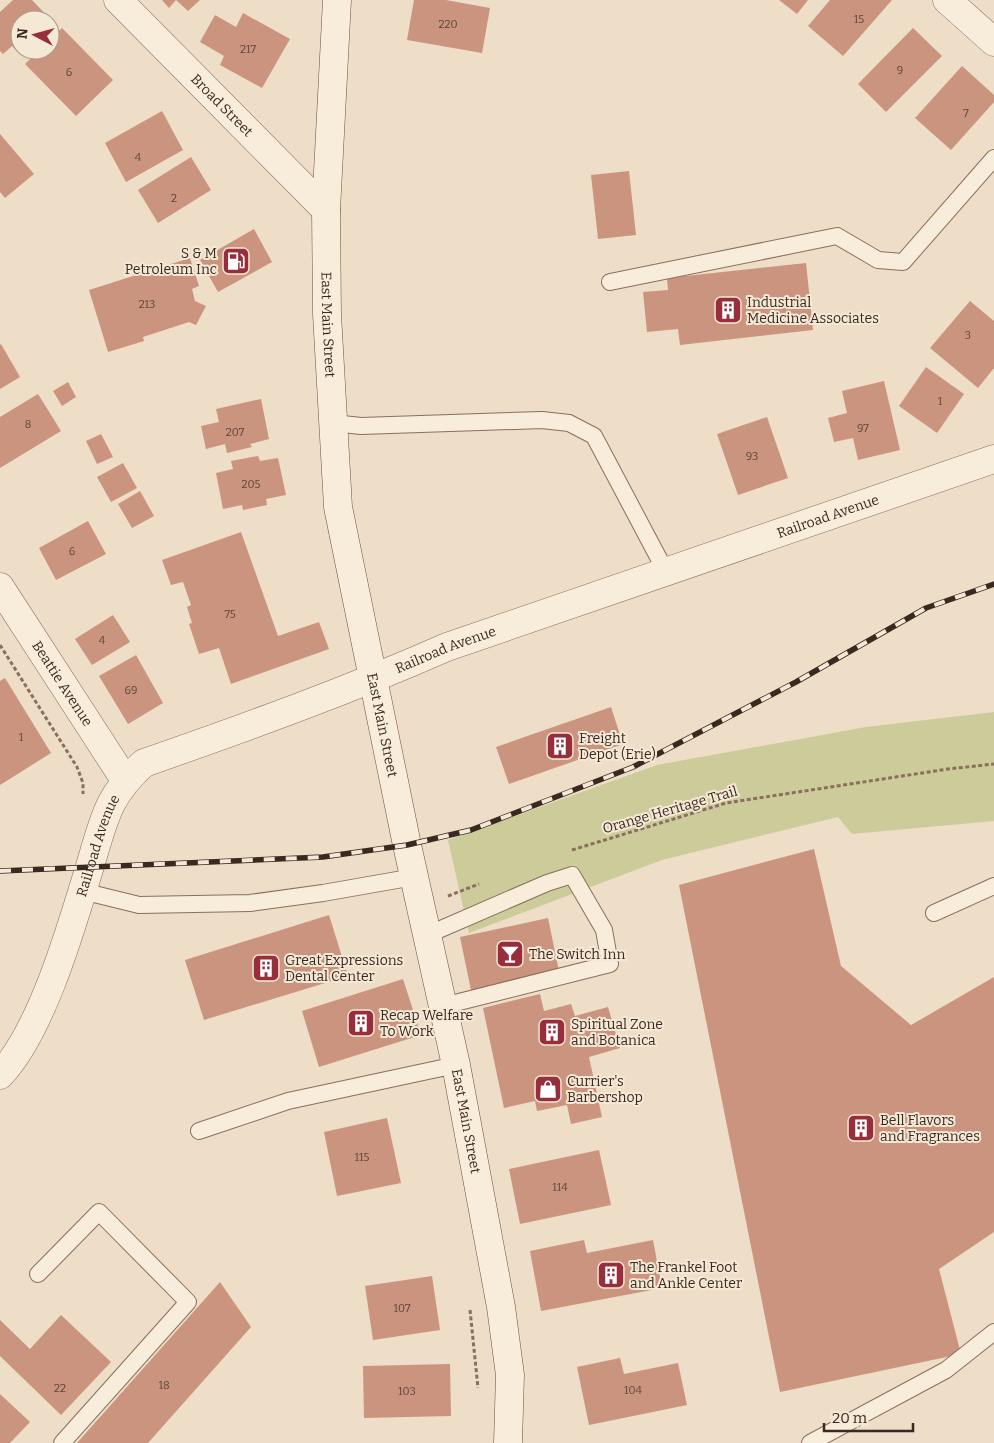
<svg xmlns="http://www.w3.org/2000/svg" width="994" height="1443" viewBox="0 0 994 1443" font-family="Bitter,serif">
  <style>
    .green { fill: #cccc9b }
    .building { fill: #cb947e }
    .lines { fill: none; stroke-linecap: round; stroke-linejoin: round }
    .lane-casing { stroke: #896f5c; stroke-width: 18 }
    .street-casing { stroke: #896f5c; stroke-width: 29 }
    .secondary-casing { stroke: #6b503f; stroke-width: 29 }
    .path { stroke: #896f5c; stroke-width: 3; stroke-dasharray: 4 2.5; stroke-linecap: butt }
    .lane { stroke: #f8ecda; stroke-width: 16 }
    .street { stroke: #f8ecda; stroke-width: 28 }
    .secondary { stroke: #f8ecda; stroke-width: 28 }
    .rail-casing { stroke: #3a2920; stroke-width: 5.5 }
    .rail { stroke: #f5e9d6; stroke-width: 4; stroke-dasharray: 11; stroke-linecap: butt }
    .labels { text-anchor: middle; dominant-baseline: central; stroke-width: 4; stroke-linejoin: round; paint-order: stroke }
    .number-label { font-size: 11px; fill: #5e4438 }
    .street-label { font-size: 14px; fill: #3a2920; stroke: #f5e9d6 }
    .poi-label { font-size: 14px; fill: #3a2920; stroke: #f5e9d6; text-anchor: start }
  </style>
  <rect width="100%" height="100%" fill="#eeddc7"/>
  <path class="green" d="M994 712V821L852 834 838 817 662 860 469 933 448 840 657 765 866 727Z"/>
  <g class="building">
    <path d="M13 0H32L52 21 50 23V20H20V50H22L19 53 12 46 3 54 0 51V12Z"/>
    <path d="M162 0H200L188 11 176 0 169 8Z"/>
    <path d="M414 0H446L490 8 482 53 407 40Z"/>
    <path d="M779 0H808L797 14Z"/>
    <path d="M830 0H892L843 56 808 26Z"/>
    <path d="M243 13 290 39 262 88 220 65 224 56 200 42 215 15 236 27Z"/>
    <path d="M62 28 113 80 76 116 25 64 39 50H50V39Z"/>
    <path d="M913 28 942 56 886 112 858 84Z"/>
    <path d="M962 66 994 95V102L951 150 915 118Z"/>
    <path d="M162 111 183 150 126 182 105 143Z"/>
    <path d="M0 134 34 174 5 198 0 192Z"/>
    <path d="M191 157 211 190 158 223 138 190Z"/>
    <path d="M629 171 636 235 598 239 591 175Z"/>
    <path d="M254 229 272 262 218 292 200 260Z"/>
    <path d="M190 258 199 286 192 289 195 301 206 306 196 325 189 322 143 337 144 341 108 352 89 290Z"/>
    <path d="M806 263 813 330 680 345 678 329 647 332 643 292 668 290 667 278Z"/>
    <path d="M970 301 994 321V368L978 388 930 348Z"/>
    <path d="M1 344 20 377 0 389V345Z"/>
    <path d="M926 367 964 394 937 433 899 406Z"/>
    <path d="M884 381 900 450 858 460 853 438 834 442 828 418 847 413 842 391Z"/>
    <path d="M68 382 76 397 62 406 53 391Z"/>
    <path d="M38 394 61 431 0 468V417Z"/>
    <path d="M261 399 269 439 250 444 252 447 227 453 225 444 206 449 201 426 219 422 216 409Z"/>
    <path d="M767 417 788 478 738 495 717 434Z"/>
    <path d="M101 434 113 457 97 464 86 441Z"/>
    <path d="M258 456 260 461 278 458 286 495 266 499 267 505 243 510 242 505 223 509 216 473 233 469 231 461Z"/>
    <path d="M123 463 137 488 111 502 97 477Z"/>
    <path d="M140 491 154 516 132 528 118 504Z"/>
    <path d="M88 521 106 554 56 580 39 548Z"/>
    <path d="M241 532 278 636 319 622 329 649 231 684 219 648 199 654 189 624 192 623 187 607 191 605 183 582 171 585 162 560Z"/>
    <path d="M113 615 130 642 92 665 75 639Z"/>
    <path d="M136 655 163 703 128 724 99 676Z"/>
    <path d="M5 678 51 753 0 785V681Z"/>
    <path d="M611 707 623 744 509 784 496 747Z"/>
    <path d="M814 849 841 966 911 1025 994 977V1232L939 1269 961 1354 780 1392 679 885Z"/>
    <path d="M329 915 348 976 204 1020 185 960Z"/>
    <path d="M548 918 559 971 471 990 460 937Z"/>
    <path d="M403 979 421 1035 319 1067 302 1011Z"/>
    <path d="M540 994 544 1011 571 1004 575 1016 608 1007 620 1048 589 1057 602 1117 571 1124 567 1105 537 1111 535 1101 504 1108 483 1008Z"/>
    <path d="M387 1118 401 1183 337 1196 324 1132Z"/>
    <path d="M599 1150 611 1205 520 1224 509 1169Z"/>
    <path d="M584 1240 587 1253 653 1240 662 1288 541 1311 530 1251Z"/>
    <path d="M432 1276 440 1330 373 1340 365 1286Z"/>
    <path d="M220 1282 251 1327 148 1443H77Z"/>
    <path d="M61 1315 111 1362 61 1415 0 1356V1320L30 1349Z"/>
    <path d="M620 1358 624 1374 678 1363 687 1405 589 1425 577 1367Z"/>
    <path d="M450 1364 451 1416 364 1418 363 1366Z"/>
    <path d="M0 1394 30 1422 10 1443H0Z"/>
  </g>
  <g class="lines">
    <g class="lane-casing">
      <g id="lane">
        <path d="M610 282 837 236 878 260 903 262 994 158"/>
        <path d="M333 423 361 426 542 420 569 423 594 436 666 572"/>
        <path d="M82 891 139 905 250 903 323 893 414 877"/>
        <path d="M934 913 994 886"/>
        <path d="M427 935 547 883 572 875 604 930 610 964 443 1006"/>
        <path d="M199 1131 288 1101 456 1065"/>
        <path d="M38 1274 99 1212 188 1302 62 1443"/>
        <path d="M810 1443 946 1370 994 1332"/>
      </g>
    </g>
    <g class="street-casing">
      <g id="street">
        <path id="s1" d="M118 0 326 210"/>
        <path d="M947 0 994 42"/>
        <path id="s2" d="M0 587 125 780"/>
        <path id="s3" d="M0 1075C42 1031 72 925 90 866 104 820 107 796 144 763 247 727 347 691 447 647L994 459"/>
      </g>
    </g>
    <g class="secondary-casing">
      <g id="secondary">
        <path id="s4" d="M337 0 326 210 327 314 338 507 407 845 456 1065 501 1307 510 1375 508 1443"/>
      </g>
    </g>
    <g class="path">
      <path d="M0 645 77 767 83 783V794"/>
      <path d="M572 850 726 803 948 769 994 764"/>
      <path d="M448 896 479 884"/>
      <path d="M470 1310 478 1388"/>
    </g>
    <use href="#lane" class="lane"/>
    <use href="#street" class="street"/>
    <use href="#secondary" class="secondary"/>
    <g class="rail-casing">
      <path id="rail" d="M0 871 323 857 407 845 471 830 633 767 796 682 926 608 994 584"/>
    </g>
    <use href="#rail" class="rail"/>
  </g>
  <defs>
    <g id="fuel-square" transform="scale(1.4375)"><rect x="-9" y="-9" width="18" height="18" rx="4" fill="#972e3b" stroke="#f5e9d6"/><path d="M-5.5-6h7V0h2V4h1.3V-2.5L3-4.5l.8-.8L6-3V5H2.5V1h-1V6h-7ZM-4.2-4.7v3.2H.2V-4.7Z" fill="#fff"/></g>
    <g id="building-square" transform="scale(1.4375)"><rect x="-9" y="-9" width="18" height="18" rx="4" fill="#972e3b" stroke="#f5e9d6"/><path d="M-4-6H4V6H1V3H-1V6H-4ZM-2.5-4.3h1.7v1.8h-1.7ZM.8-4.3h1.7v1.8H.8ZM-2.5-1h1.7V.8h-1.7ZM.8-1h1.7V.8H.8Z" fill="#fff"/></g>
    <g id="bar-square" transform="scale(1.4375)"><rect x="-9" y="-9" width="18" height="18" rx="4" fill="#972e3b" stroke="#f5e9d6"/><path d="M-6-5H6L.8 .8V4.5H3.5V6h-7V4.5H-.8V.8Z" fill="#fff"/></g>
    <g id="shop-square" transform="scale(1.4375)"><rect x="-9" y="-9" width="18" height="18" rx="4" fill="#972e3b" stroke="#f5e9d6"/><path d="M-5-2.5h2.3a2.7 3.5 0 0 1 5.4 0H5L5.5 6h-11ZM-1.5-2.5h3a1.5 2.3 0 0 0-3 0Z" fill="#fff"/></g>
  </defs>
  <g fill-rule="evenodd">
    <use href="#fuel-square" x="236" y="261"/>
    <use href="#building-square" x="728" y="310"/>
    <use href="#building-square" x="560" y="746"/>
    <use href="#bar-square" x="510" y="954"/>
    <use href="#building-square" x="266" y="968"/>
    <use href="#building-square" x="361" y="1023"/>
    <use href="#building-square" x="552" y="1032"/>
    <use href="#shop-square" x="548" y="1089"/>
    <use href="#building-square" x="861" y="1128"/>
    <use href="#building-square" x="611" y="1275"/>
  </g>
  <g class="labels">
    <g class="number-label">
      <text x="859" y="19">15</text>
      <text x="448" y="24">220</text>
      <text x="248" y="49">217</text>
      <text x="900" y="70">9</text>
      <text x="69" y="72">6</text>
      <text x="966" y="113">7</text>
      <text x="138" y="157">4</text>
      <text x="174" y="198">2</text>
      <text x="147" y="304">213</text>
      <text x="968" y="335">3</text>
      <text x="940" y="401">1</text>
      <text x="28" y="424">8</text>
      <text x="863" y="428">97</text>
      <text x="235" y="432">207</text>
      <text x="752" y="456">93</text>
      <text x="251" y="484">205</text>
      <text x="72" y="551">6</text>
      <text x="230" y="614">75</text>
      <text x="102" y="640">4</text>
      <text x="131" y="690">69</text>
      <text x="21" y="737">1</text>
      <text x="362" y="1157">115</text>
      <text x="560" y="1187">114</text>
      <text x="402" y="1308">107</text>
      <text x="164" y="1385">18</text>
      <text x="60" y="1388">22</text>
      <text x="633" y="1390">104</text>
      <text x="407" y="1391">103</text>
    </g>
    <g class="street-label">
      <text stroke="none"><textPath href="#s1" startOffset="148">Broad Street</textPath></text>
      <text stroke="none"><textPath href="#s4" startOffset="325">East Main Street</textPath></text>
      <text stroke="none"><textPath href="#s3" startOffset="1075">Railroad Avenue</textPath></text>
      <text stroke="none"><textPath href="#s3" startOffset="670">Railroad Avenue</textPath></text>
      <text stroke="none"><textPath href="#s2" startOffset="115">Beattie Avenue</textPath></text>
      <text stroke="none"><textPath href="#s4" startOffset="730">East Main Street</textPath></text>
      <text transform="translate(670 810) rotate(-16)">Orange Heritage Trail</text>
      <text stroke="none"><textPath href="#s3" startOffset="251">Railroad Avenue</textPath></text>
      <text stroke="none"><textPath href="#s4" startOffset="1135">East Main Street</textPath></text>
    </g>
    <g class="poi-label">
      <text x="217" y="253" text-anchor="end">S &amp; M<tspan x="217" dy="16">Petroleum Inc</tspan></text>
      <text x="747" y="302">Industrial<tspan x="747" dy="16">Medicine Associates</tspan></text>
      <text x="579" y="738">Freight<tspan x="579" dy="16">Depot (Erie)</tspan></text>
      <text x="529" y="954">The Switch Inn</text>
      <text x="285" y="960">Great Expressions<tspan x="285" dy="16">Dental Center</tspan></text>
      <text x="380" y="1015">Recap Welfare<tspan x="380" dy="16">To Work</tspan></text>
      <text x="571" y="1024">Spiritual Zone<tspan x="571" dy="16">and Botanica</tspan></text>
      <text x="567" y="1081">Currier's<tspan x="567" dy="16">Barbershop</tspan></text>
      <text x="880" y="1120">Bell Flavors<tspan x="880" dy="16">and Fragrances</tspan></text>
      <text x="630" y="1267">The Frankel Foot<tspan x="630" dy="16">and Ankle Center</tspan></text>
    </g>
  </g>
  <g transform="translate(35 35) rotate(276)"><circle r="24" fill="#f5e9d6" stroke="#aa9c8d"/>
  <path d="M0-4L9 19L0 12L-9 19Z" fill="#972e3b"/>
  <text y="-8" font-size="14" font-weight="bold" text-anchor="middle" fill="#3a2920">N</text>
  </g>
  <path d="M824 1423v8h89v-8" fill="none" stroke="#3a2920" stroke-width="2.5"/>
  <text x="832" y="1423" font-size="15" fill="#3a2920" stroke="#f5e9d6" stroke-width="4" paint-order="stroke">20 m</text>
</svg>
